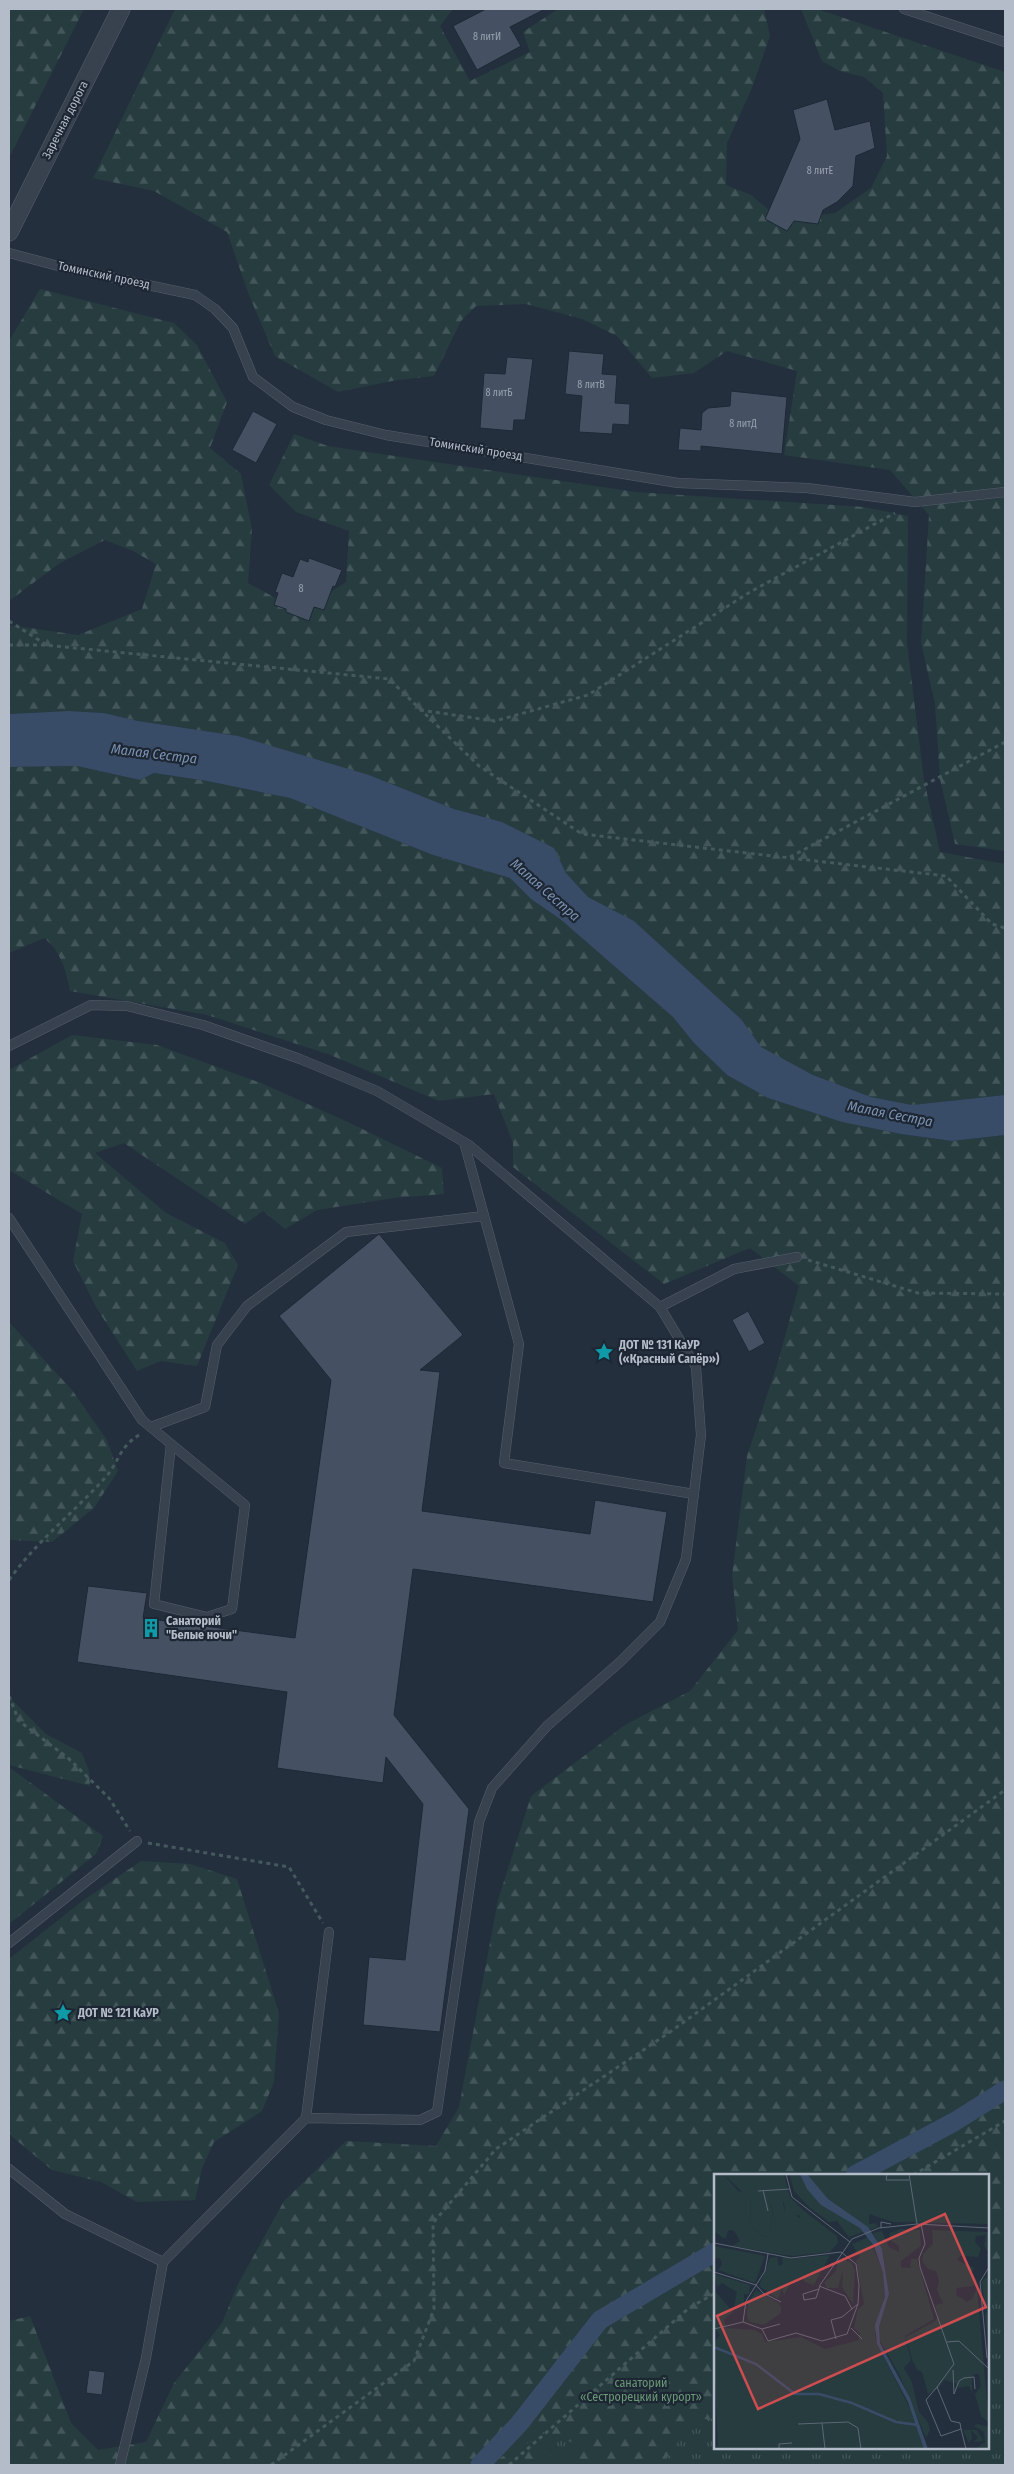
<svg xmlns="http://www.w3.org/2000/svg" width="1014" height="2474" viewBox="0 0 1014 2474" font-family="'Fira Sans Condensed',sans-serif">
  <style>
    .grass { fill: url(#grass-tufts) }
    .forest { fill: url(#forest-firs) }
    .water { fill: #394c67 }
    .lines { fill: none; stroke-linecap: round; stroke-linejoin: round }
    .canal { stroke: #394c67; stroke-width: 19 }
    .building { fill: #455162; stroke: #1f2835 }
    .lane-casing { stroke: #565f6c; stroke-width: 10 }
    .street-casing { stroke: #565f6c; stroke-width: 19 }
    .path { stroke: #44595c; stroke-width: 3; stroke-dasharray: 4 4; stroke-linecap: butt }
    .lane { stroke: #38414e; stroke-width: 9 }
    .street { stroke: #38414e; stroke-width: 18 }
    .labels { text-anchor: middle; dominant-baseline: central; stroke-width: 4.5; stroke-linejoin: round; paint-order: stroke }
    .number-label { font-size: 10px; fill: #98a1af }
    .street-label { font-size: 12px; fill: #b4bcc9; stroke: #1d2633 }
    .poi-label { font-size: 12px; font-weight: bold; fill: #b4bcc9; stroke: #1d2633; text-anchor: start }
    .park-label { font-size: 12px; fill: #6b9a76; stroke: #1d2633 }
    .water-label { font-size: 14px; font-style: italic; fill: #7c92b1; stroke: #1d2633 }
    .inset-river { fill: none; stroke: #394c67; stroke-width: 2.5 }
    .inset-road { fill: none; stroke: #5e6776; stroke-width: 1 }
    .view { fill: #ce4d50; fill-opacity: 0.15; stroke: #ce4d50; stroke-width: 2.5 }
    .inset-edge { fill: none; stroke: #b4bcc9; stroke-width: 2.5 }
  </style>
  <defs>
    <pattern id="grass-tufts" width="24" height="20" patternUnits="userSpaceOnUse" patternTransform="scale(1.25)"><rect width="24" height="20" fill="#263c3f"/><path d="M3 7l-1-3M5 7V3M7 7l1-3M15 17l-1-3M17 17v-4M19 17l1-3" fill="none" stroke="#435659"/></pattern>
    <pattern id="forest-firs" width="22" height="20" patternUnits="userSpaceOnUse" patternTransform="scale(1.25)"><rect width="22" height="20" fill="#263c3f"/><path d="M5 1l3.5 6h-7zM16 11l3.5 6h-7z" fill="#435659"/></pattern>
  </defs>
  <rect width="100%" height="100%" fill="#242f3e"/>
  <path class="grass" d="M1005 2090V2465H480L519 2424 715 2252V2448H988V2175Z"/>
  <g class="forest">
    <path d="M9 9H84L9 158Z"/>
    <path d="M175 9H453L440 26 470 81 530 52 523 32 558 9H764L770 36 752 88 727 143 726 185 751 195 781 220 835 213 871 188 887 156 883 93 864 77 840 71 822 61 801 9H817L1005 72V851L955 844 940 779 935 704 921 643 929 515 890 470 784 455 797 371 727 351 694 373 652 378 617 336 582 319 526 304 476 306 461 321 434 376 397 380 338 392 275 356 249 295 227 232 154 191 93 178Z"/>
    <path d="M40 289 174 323 197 345 227 402 210 448 241 474 252 529 248 583 301 612 346 582 349 531 296 512 269 485 294 434 328 446 636 492 864 507 908 516 907 643 924 780 940 852 1005 864V1095L912 1105 871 1097 813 1075 760 1047 741 1019 634 921 588 897 566 873 554 848 502 822 454 809 369 775 237 736 138 721 104 713 68 711 9 714V625L78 635 142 609 156 564 133 551 105 540 60 563 9 601V341Z"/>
    <path d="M77 766 140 780 154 773 207 781 290 798 433 855 510 878 531 899 560 919 673 1017 694 1043 727 1075 768 1098 842 1122 901 1134 952 1141 1005 1135V2255L988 2264V2175H715V2417L709 2420 692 2415 671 2455 654 2465H571L566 2462 577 2444 519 2424 480 2465H9V2321L30 2316 71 2423 98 2450 146 2442 174 2383 222 2323 238 2284 284 2201 346 2141 436 2146 459 2107 498 1900 531 1796 625 1725 690 1691 738 1630 732 1576 747 1456 777 1365 799 1286 750 1248 664 1284 513 1167V1143L494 1094 439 1101 328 1054 207 1015 70 991C66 971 61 951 44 938L9 953V767Z"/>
    <path d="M72 1035 157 1045 261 1083 350 1123 442 1168 444 1194 394 1198 317 1210 285 1229 263 1211 245 1224 124 1143 95 1153 166 1213 225 1243 238 1265 197 1366 161 1361 137 1371 96 1307 73 1261 82 1214 9 1170V1070Z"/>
    <path d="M9 1322 72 1390 107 1440 118 1471 94 1508 52 1542 9 1540Z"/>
    <path d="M9 1688 10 1698 46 1734 82 1753 89 1771 90 1786 9 1765Z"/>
    <path d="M9 1767 103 1836 96 1854 9 1924Z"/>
    <path d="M141 1861 190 1864 237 1879 279 2013 274 2082 262 2111 214 2142 202 2168 195 2200 137 2202 101 2182 52 2170 9 2134V1959L81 1902Z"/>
    <path d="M532 2441 551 2456 548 2465H488L515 2449Z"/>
  </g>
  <path class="water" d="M68 711 104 713 138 721 238 736 369 775 454 809 502 822 554 848 566 873 588 897 634 921 741 1019 761 1047 813 1075 871 1097 912 1105 1005 1095V1135L952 1141 901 1134 842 1122 768 1098 727 1075 694 1043 673 1017 560 919 531 899 510 878 433 855 290 798 207 781 154 773 140 780 77 766 9 767V714Z"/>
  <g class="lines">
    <g class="canal">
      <path d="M855 2175 954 2122 1005 2090"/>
      <path d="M480 2465 519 2424 600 2320 715 2252"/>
    </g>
  </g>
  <g class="building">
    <path d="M486 9H545L510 27 521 46 477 70 453 26Z"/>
    <path d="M827 99 835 130 870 121 875 148 856 156 853 186 837 202 823 210 818 224 794 221 787 231 765 219 800 139 793 110Z"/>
    <path d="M569 351 604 354 602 374 617 375 615 403 630 404 629 425 613 424 612 434 579 432 582 396 565 394Z"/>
    <path d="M507 357 533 359 525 420H514L513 431 480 428 484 373 505 374Z"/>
    <path d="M731 391 787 397 782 454 701 446V451L678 450 680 428 701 430 702 413 708 408 730 406Z"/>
    <path d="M253 411 277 424 256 463 232 450Z"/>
    <path d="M309 558 342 570 335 587 333 586 324 610 314 607 309 621 286 612V609L274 605 278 593 275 592 282 573 293 577 300 559 308 562Z"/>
    <path d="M379 1234 463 1335 420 1370 440 1372 422 1511 590 1534 595 1500 667 1512 653 1602 413 1569 394 1715 469 1809 440 2032 363 2025 369 1957 405 1960 423 1804 386 1757 383 1783 277 1768 287 1692 77 1662 88 1586 147 1593 143 1618 295 1638 331 1380 279 1316Z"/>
    <path d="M748 1311 765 1343 749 1352 732 1320Z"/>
    <path d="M89 2370 105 2372 102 2395 86 2393Z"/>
  </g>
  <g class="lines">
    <g class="lane-casing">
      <g id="lane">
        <path d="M904 9 1005 42"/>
        <path d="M9 253 58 266 195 295 215 309 233 328 253 377 293 407 326 420 386 435 678 483 807 488 915 502 1005 492"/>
        <path d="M9 1046 91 1005 127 1006 203 1025 300 1059 377 1091 469 1145 660 1307 696 1367 701 1435 686 1559 660 1622 620 1662 547 1726 492 1788 479 1822 437 2112 420 2120 306 2118 163 2262 65 2214 9 2169"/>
        <path d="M464 1142 519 1344 504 1463 694 1494"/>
        <path d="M9 1218 142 1420 245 1505 232 1609 207 1617 154 1604 171 1444"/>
        <path d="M660 1307 734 1269 797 1257"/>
        <path d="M151 1427 205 1407 217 1345 247 1306 346 1232 484 1216"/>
        <path d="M9 1943 137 1841"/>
        <path d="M306 2118 329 1932"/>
        <path d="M120 2465 146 2358 163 2262"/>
      </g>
    </g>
    <g class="street-casing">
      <path id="street" d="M9 232 121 9"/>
    </g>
    <g class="path">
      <path d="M9 621 45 644"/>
      <path d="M9 645H45L389 679 479 766 582 834 946 876 992 924 1005 928"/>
      <path d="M420 710 495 721 588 695 750 592 895 513"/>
      <path d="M790 857 1005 742"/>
      <path d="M808 1260 918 1293 1005 1294"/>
      <path d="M9 1580C36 1542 73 1513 104 1479 120 1462 117 1449 139 1435"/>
      <path d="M9 1696 19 1721 68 1758 109 1798 130 1831"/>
      <path d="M148 1843 289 1867 323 1923"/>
      <path d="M913 2175 1005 2121"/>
      <path d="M271 2465 414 2361 434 2309 433 2223 496 2149 670 2032 1005 1790"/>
      <path d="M509 2465 689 2308 715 2293"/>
    </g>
    <use href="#lane" class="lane"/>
    <use href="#street" class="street"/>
  </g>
  <defs>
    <g id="sight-bare" transform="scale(1.5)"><path d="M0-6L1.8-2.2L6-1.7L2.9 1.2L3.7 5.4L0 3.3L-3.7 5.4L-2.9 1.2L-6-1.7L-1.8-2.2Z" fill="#0f9aa8" stroke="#1d2633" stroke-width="2.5" paint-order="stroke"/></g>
    <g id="building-bare" transform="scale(1.5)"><path d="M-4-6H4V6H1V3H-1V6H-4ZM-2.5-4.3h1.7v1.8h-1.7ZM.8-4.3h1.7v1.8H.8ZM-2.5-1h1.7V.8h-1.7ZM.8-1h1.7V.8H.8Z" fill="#0f9aa8" stroke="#1d2633" stroke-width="2.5" paint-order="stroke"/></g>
  </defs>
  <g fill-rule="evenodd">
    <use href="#sight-bare" x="604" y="1352"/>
    <use href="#building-bare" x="151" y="1628"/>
    <use href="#sight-bare" x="63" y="2013"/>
  </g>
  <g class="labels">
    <g class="number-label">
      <text x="487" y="37">8 литИ</text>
      <text x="820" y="171">8 литЕ</text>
      <text x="591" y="385">8 литВ</text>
      <text x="499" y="393">8 литБ</text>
      <text x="743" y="424">8 литД</text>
      <text x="301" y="589">8</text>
    </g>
    <g class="street-label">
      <text transform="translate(65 120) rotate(-63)">Заречная дорога</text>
      <text transform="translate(104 275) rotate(12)">Томинский проезд</text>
      <text transform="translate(476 449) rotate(9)">Томинский проезд</text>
    </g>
    <g class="poi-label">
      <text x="619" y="1345">ДОТ № 131 КаУР<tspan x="619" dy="14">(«Красный Сапёр»)</tspan></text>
      <text x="166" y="1621">Санаторий<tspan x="166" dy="14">"Белые ночи"</tspan></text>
      <text x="78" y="2013">ДОТ № 121 КаУР</text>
    </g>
    <g class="park-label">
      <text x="641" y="2383">санаторий<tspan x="641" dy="14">«Сестрорецкий курорт»</tspan></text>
    </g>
    <g class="water-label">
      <text transform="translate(154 754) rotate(7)">Малая Сестра</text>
      <text transform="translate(545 890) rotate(41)">Малая Сестра</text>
      <text transform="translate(890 1114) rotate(11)">Малая Сестра</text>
    </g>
  </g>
  <g transform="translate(714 2174)">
    <rect width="275" height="275" fill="#242f3e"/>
    <path d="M9 0H70L76 23 89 36 88 42 71 39 70 28 56 31 59 36 55 60 54 63 47 61 37 52 36 25ZM3 174 182 248 208 267 210 275H4L0 183Z" fill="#263c3f"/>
    <path d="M0 0H9L24 17 31 18 36 25 37 52 47 61 53 63 55 60 59 36 54 22 59 19 67 20 71 38H79L85 44 89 36 123 62 124 69 116 78 78 82 18 72 26 67 20 57 14 56 12 64H9L0 57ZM75 0H275V50L179 48 155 40V50L162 49 164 53 135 63 123 47 115 48 96 34 80 17ZM186 55 206 56 207 72 187 87V93L196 94 197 85H203L220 145 191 162 197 186 190 194 198 208 205 238 214 248 216 256 212 264 185 200 165 165V153L175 120 169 79 159 59 168 57 175 73 185 78V72L176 66V59ZM218 56 275 58V79L270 72 272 61 262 62 261 68 267 75 264 83 246 82 243 86 260 94 258 98 263 107 259 112 243 114 242 121 253 128 258 125 263 114 275 249 267 242 261 220 267 212 265 200H260L258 204V219L255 212 244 214 241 209 230 206 225 214 214 220 208 198 203 196 198 185 192 163 221 147 224 141 221 131 229 129 223 116 225 107 222 97 214 95 208 87 209 80 219 70ZM155 63 169 99 171 123 161 160 163 170 202 246 208 267 196 269 198 275H149L145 253 134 247 84 249 60 217 52 226 44 221V210L28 199 29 187 25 186 27 191 21 193 19 199 9 200 4 207 2 199 7 197V186L3 182 0 198V174L3 175 0 168 6 161 0 154V116L19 138 10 146 12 154 40 156 48 160 51 168 87 163 111 175 145 166 146 160 140 154 144 135 150 130 142 87 146 83 138 70ZM0 72 51 82 41 109 4 96 8 90 6 84H0ZM116 81 100 111 91 108 88 102 75 111 70 122 68 114 64 125 45 112 56 84 63 83 65 92 69 90 68 82 77 85ZM128 84 138 89 141 97 139 130 128 113 129 96 124 114H113L110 109 122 97 124 87ZM0 100 36 111 35 120H30V130L20 132 23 118 8 109 3 113ZM271 104H275V177L271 142 273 137 267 109ZM42 116 65 129 67 134V139L50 151 36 148 33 143 34 129ZM134 248 144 254 147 275H133L129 261 125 259 123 249ZM107 249 109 266 89 275H77L80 266 76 262 78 251ZM108 249H116L119 275H91L110 266ZM263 250 275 253V275H261L271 268 270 258 260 252ZM249 256H263L269 267 260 268 264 263 257 256 258 265 255 269Z" fill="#263c3f"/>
    <path d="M86 0H93L114 25 154 53 168 75 175 120 165 153 166 169 196 224 214 275H210L194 228 163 170 161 151 171 123 169 99 160 72 146 54 107 31 93 15Z" fill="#394c67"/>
    <path class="inset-river" d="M0 173 42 190 81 220H105L138 229 182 248 204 251"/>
    <path class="inset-road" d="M72 0 78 23 136 68M173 0 172 6H195M195 0 203 50M49 16 54 37M44 17 76 15M207 50 211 70 205 84 206 93 240 190 223 213 237 247 246 249 247 255 227 262 212 226 223 213M167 54V48L177 50M0 69 77 84 127 78 142 90 145 111 144 130 133 160 108 167 82 159 54 167 48 155 29 148 32 127 51 97 54 80M0 98 42 111 49 119 67 128M105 112 131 122 138 135M105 115 89 120 90 126 102 124 105 115 106 111 138 65 165 54 203 50 275 54M137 154 148 165M0 155 29 148M48 155 66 150M122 165 117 146 128 143 144 130M233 168 245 167 275 195M273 184 266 108 275 93M239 196 240 220 245 207 250 204 260 203 261 215M84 250 108 249M247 255 252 275M65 275V270L78 269M111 275 108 249 134 248 144 254 147 275"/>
    <path class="view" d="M231 40 272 133 44 235 3 142Z"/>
    <rect width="275" height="275" class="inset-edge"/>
  </g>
  <rect width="1014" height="2474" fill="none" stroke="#b4bcc9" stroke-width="20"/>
</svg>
